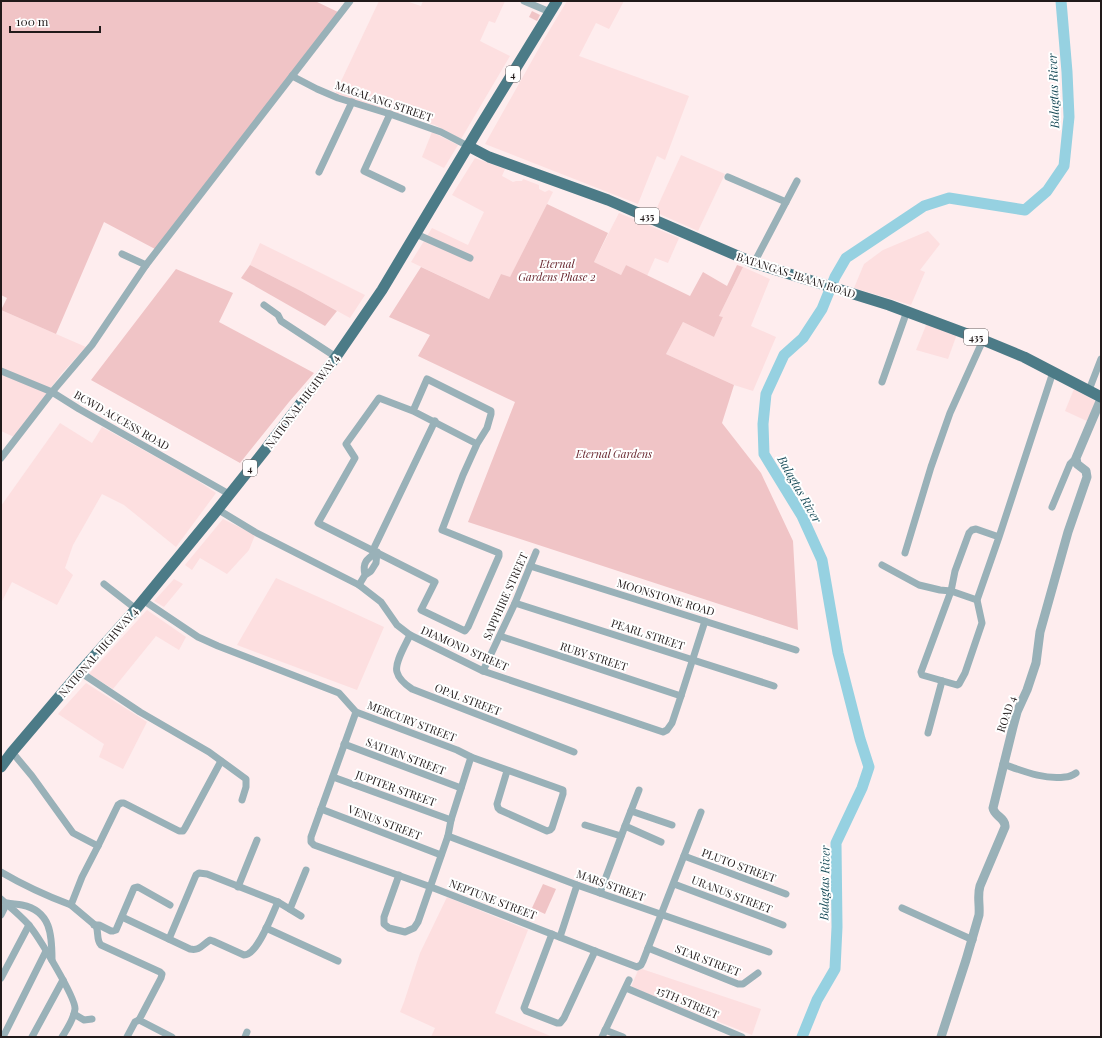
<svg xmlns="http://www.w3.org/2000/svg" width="1102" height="1038" viewBox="0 0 1102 1038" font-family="'Playfair Display',serif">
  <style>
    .built { fill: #fddfe0 }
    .green { fill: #f0c4c6 }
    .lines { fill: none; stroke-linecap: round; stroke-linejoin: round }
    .river { stroke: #96d1e1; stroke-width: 11 }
    .minor { stroke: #99b1b8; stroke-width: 7 }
    .tertiary { stroke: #99b1b8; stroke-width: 9 }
    .primary { stroke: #4c7b87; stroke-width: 11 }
    .labels { text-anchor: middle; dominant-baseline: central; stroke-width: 4; stroke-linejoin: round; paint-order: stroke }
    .shield { fill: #fff; stroke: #645f5f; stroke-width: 1 }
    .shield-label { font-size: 10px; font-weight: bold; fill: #211a1a }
    .street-label { font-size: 11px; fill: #211a1a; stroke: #fff }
    .park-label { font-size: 11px; font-style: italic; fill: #67252d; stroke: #fff }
    .water-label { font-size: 12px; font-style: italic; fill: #184b58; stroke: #fff }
  </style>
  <rect width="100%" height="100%" fill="#feedee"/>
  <g class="built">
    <path d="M379 1H406L421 6 423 1H505L495 23 489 21 480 41 510 56 461 139 435 125 335 94Z"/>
    <path d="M567 1H624L609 29 596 23 579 56 689 96 665 160 657 156 638 204 485 144 543 41Z"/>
    <path d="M432 132 458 145 444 168 422 157Z"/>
    <path d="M681 155 725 174 698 231 655 212Z"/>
    <path d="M475 158 505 169 502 176 513 182 516 181H522L523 179 539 185V189L545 192 549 190 553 192 510 278 501 274 489 299 411 262 432 228 468 245 484 212 452 195Z"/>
    <path d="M619 213 679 238 668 263 655 258 647 276 626 265 621 275 594 262Z"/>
    <path d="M928 231 940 244 920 270 925 272 911 305 854 288 864 264 883 250Z"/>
    <path d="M260 243 313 269 365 295 350 318 301 291 250 265Z"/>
    <path d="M743 267 770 279 751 326 776 337 753 391 734 385 666 354 683 322 714 337 723 317 719 316Z"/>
    <path d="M1 310 86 347 62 373 14 437 1 431Z"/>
    <path d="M927 323 957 334 948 359 916 350Z"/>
    <path d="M1074 389 1097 402 1089 422 1065 411Z"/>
    <path d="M60 423 92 443 102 427 192 477 216 493 176 547 124 505 102 494 73 545 65 568 73 575 57 605 12 582 1 603V506Z"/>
    <path d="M223 519 255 535 249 550 227 574 200 558 192 570 185 565Z"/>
    <path d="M276 578 332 603 384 627 357 690 237 645Z"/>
    <path d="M174 579 183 584 164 607 154 601Z"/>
    <path d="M147 610 186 637 179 650 156 636 113 689 89 674Z"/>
    <path d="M86 683 147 722 123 769 99 757 104 744 58 714Z"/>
    <path d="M447 897 528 930 495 1013 553 1037H431L435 1028 400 1012 404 1002 420 953Z"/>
    <path d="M639 968 761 1009 752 1035 631 987Z"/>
  </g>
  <g class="green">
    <path d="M1 1H315L338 12 155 249 104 222 56 334 1 310 7 298 1 295Z"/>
    <path d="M532 11 540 15 537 21 529 17Z"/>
    <path d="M547 204 608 233 594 262 621 275 626 265 690 296 703 272 727 286 737 265 743 267 719 316 723 317 714 337 683 322 666 354 734 385 722 423 761 473 793 541 798 630 468 522 515 402 418 356 430 335 389 317 421 267 489 299 501 274 510 277Z"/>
    <path d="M250 265 301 291 337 311 325 326 241 278Z"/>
    <path d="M176 269 233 293 219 322 314 373 289 402 240 463 91 380Z"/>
    <path d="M543 884 556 889 545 914 532 908Z"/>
  </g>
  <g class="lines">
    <path class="river" d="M802 1037 817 1000 835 969 837 927 836 843 862 788 869 767 860 739 838 653 822 560 802 516 764 454 763 424 766 394 784 355 803 338 822 309 835 277 846 258 924 206 949 198 1025 210 1047 191 1064 166 1069 117 1067 72 1061 1"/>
    <g class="minor">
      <path d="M524 1 550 12"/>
      <path d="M292 76 317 89 338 98 390 114 441 132 468 146"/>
      <path d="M390 114 364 171 402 189"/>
      <path d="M319 172 352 102"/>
      <path d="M728 177 786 202"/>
      <path d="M416 234 470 258"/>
      <path d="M122 254 146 265"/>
      <path d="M754 263 797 181"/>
      <path d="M264 305 278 315 281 321 336 357"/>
      <path d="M1 371 52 392 79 409 229 494"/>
      <path d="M882 382 907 311"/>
      <path d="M1089 390 1101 359"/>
      <path d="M413 411 427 379 491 411V414L487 428 477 444 463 475 442 530 499 553V556L468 627 465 631 421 610 435 582 318 523 355 458 346 444 379 398 413 411 477 444"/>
      <path d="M1 458 52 392 92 345 146 265 350 1"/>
      <path d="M1052 507 1070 464 1076 458"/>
      <path d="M217 509 255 532 359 585 381 602 397 625 410 635 483 671 663 732 667 730 672 723 681 696 705 621"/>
      <path d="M999 537 976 529 972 530 969 533 955 571 951 591 921 672 922 675 957 685 959 684 965 673 982 623 977 600 999 537 1053 372"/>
      <path d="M373 550 435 421"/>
      <path d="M905 553 931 467 950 413 983 340"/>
      <path d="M882 565 919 585 940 590 951 591 977 600"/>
      <path d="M530 566 796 650"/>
      <path d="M104 584 136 609"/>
      <path d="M359 585 365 575 371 571 376 563 377 552C367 559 362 562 365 575"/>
      <path d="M143 600 198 637 218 646 339 693 356 712 457 750 471 757 451 820 448 836 418 922 414 928 405 932 389 928 384 924V917L399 875"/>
      <path d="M515 603 774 686"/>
      <path d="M410 635C406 644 394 663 397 672 399 680 406 685 412 689L574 752"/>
      <path d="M500 636 681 696"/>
      <path d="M483 671 515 603 536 552"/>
      <path d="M80 672 140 712 209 752 246 779V787L242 800"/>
      <path d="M356 712 311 837V842L314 845 431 887 595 951 637 967 641 965 643 961 701 812"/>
      <path d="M928 733 942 681"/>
      <path d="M344 744 461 788"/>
      <path d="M12 752 32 776 73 833 98 846 82 877 71 905 96 926C99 932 96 940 101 945L160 972 162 974 161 978 139 1020 172 1037"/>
      <path d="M471 757 563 790V794L552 828 550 830 547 831 500 810 498 808 497 804 507 771"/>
      <path d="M1003 764C1023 771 1044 780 1065 777 1069 777 1073 775 1076 773"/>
      <path d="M333 777 451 820"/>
      <path d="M321 809 441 855"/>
      <path d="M631 811 672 825"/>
      <path d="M585 825 621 836"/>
      <path d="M625 826 661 842"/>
      <path d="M448 836 577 885 769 952"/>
      <path d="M98 846 118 805 121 803H124L179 831H183L185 828 221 761"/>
      <path d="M684 856 786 894"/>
      <path d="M1 872C23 885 47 896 71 905"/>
      <path d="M674 884 783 925"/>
      <path d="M238 887 257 840"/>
      <path d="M600 893 625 826 639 790"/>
      <path d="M1 899C10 907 20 915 28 924 37 934 76 998 75 1009 74 1019 67 1029 62 1037"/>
      <path d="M902 908 973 940"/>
      <path d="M290 909 306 870"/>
      <path d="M1 915 7 903C12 904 17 904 22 905 51 911 52 935 52 960"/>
      <path d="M122 917 190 949C200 951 202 945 210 940L213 941 244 955C258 955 272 914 278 902"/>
      <path d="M94 925H99L111 931H113L116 930 134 888 138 887 170 905"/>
      <path d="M266 928 338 961"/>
      <path d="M552 934 524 1008 526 1011 557 1023H560L564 1018 595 951"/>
      <path d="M560 937 577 885"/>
      <path d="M169 939 196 875 199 873 207 874 278 902 301 916"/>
      <path d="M648 948 738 984H743L758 973"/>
      <path d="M1 978 29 925"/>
      <path d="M626 988 742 1037"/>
      <path d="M74 1014 84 1020 92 1019"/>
      <path d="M605 1030 623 1037"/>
      <path d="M3 1037 46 951"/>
      <path d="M32 1037 63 980"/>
      <path d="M127 1037 135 1022 139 1020"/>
      <path d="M245 1037 247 1032"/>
      <path d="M602 1037 629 980"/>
    </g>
    <path class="tertiary" d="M941 1037 966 960 979 915C980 905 977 896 980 886L1005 827C1006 818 994 816 993 808L1013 727 1017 712 1027 690 1036 663 1040 632 1068 532 1087 477 1086 471 1077 464 1076 458 1101 399"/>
    <g class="primary">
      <path d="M468 146 489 157 608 200 754 263 889 305 983 340 1024 357 1101 397"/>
      <path d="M1 767 12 752 80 672 136 609 214 514 265 450 336 357 382 290 479 128 557 1"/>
    </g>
  </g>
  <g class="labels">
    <g class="shield">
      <rect x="506" y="66" width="14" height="16" rx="3"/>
      <rect x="635" y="208" width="24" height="16" rx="3"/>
      <rect x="964" y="329" width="24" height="16" rx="3"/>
      <rect x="243" y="460" width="14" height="16" rx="3"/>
    </g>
    <g class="shield-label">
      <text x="513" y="74">4</text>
      <text x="647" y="216">435</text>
      <text x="976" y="337">435</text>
      <text x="250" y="468">4</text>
    </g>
    <g class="street-label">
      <text transform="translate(384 101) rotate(19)">MAGALANG STREET</text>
      <text transform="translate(796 275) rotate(18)">BATANGAS-IBAAN ROAD</text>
      <text transform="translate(302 401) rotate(-53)">NATIONAL HIGHWAY 4</text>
      <text transform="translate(122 420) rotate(30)">BCWD ACCESS ROAD</text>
      <text transform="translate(505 596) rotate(-66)">SAPPHIRE STREET</text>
      <text transform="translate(666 597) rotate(17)">MOONSTONE ROAD</text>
      <text transform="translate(648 634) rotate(18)">PEARL STREET</text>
      <text transform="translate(465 648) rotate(24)">DIAMOND STREET</text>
      <text transform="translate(98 652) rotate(-49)">NATIONAL HIGHWAY 4</text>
      <text transform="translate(594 656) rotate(18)">RUBY STREET</text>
      <text transform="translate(468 699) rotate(21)">OPAL STREET</text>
      <text transform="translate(1006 714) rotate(-71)">ROAD 4</text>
      <text transform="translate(412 721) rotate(21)">MERCURY STREET</text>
      <text transform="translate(406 756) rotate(21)">SATURN STREET</text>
      <text transform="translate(396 788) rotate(20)">JUPITER STREET</text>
      <text transform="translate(385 822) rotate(21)">VENUS STREET</text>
      <text transform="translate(739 865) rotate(20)">PLUTO STREET</text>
      <text transform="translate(611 885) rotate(20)">MARS STREET</text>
      <text transform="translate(732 894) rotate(21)">URANUS STREET</text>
      <text transform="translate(493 899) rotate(21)">NEPTUNE STREET</text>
      <text transform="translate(708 960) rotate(21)">STAR STREET</text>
      <text transform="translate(688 1002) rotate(23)">15TH STREET</text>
    </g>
    <g class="park-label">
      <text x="557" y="263">Eternal<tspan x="557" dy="13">Gardens Phase 2</tspan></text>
      <text x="614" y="453">Eternal Gardens</text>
    </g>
    <g class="water-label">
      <text transform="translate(1053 91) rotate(-92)">Balagtas River</text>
      <text transform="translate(800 489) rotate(60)">Balagtas River</text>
      <text transform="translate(824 883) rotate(-89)">Balagtas River</text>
    </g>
  </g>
  <rect width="1102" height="1038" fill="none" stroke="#211a1a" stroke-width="4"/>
  <path d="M10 26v6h90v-6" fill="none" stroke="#211a1a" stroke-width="2"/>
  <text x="16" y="26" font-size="12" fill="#211a1a" stroke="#ffffff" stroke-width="3" paint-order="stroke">100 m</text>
</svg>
